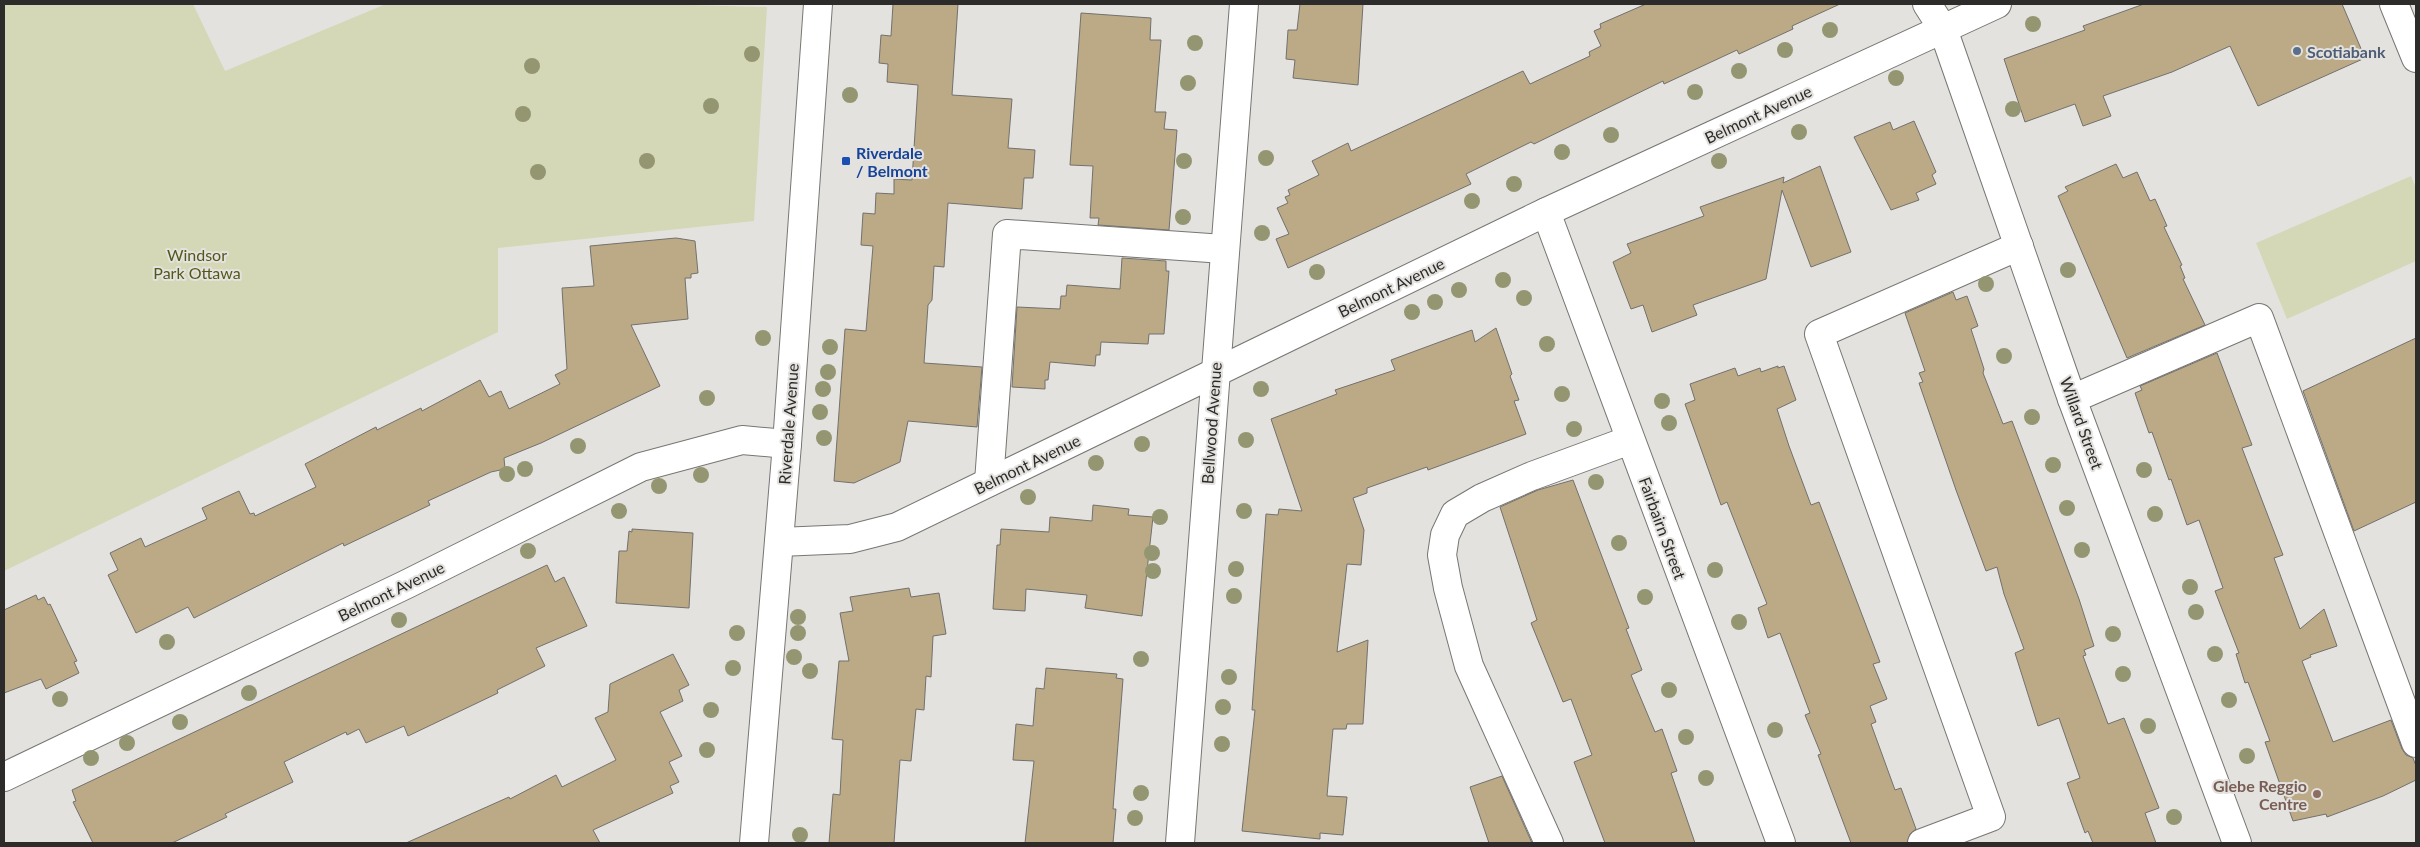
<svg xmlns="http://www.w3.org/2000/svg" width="2420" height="847" viewBox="0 0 2420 847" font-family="Lato,sans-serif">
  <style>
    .green { fill: #d4d8b6 }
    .building { fill: #bbaa85; stroke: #72716e }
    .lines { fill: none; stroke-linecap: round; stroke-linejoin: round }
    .minor-casing { stroke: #777673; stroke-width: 30 }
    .major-casing { stroke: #777673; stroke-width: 30 }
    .minor { stroke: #fff; stroke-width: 28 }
    .major { stroke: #fff; stroke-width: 28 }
    .tree { fill: #949672 }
    .service-dot { fill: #5c6f8a; stroke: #e4e2df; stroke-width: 2 }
    .transit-dot { fill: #1a4fb4; stroke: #e4e2df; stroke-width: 2 }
    .education-dot { fill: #8d6e63; stroke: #e4e2df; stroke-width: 2 }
    .labels { text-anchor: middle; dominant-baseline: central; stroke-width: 4; stroke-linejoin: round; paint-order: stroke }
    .service-label { font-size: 16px; font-weight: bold; fill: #4e5e75; stroke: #e4e2df; text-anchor: start }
    .street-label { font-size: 16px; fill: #2d2c2b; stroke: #e4e2df }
    .transit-label { font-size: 16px; font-weight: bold; fill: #164399; stroke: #e4e2df; text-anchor: start }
    .park-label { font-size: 16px; fill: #535818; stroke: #e4e2df }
    .education-label { font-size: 16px; font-weight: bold; fill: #785e54; stroke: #e4e2df; text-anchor: end }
  </style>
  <rect width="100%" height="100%" fill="#e4e2df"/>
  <g class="green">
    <path d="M4 4H193L225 71 386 4H650L767 7 754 221 498 248V332L4 571Z"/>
    <path d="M2411 176 2416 188V261L2287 319 2256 243Z"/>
  </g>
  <g class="building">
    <path d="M893 4H958L952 95 1012 99 1008 148 1035 150 1033 178H1024L1022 209 948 203 944 267 934 266 932 300 928 305 924 363 982 367 977 427 908 421 900 462 854 483 834 481 845 329 866 331 873 246 861 245 863 213 875 214 876 193 894 194V179L912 180 918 85 887 82 888 64 879 63 881 35 891 36Z"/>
    <path d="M1300 4H1363L1358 85 1293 78 1295 60 1286 59 1288 30H1297Z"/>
    <path d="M1646 4H1840L1792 26 1793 29 1739 54 1737 50 1664 84 1663 81 1534 144 1531 142 1466 174 1471 184 1288 268 1276 239 1289 234 1277 208 1288 203 1285 197 1290 195 1288 190 1319 175 1312 161 1348 143 1351 151 1523 71 1530 84 1590 56 1589 52 1601 46 1594 31 1601 28 1600 24Z"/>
    <path d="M2144 4H2342L2365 58 2258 106 2230 46 2172 72 2103 96 2111 116 2083 126 2075 104 2025 122 2004 59 2085 30 2083 26Z"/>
    <path d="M1081 13 1151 18 1150 40H1161L1155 112H1166L1164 129 1177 130 1169 230 1098 225 1099 218H1090L1093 166 1070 165Z"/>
    <path d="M1914 121 1936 172 1932 175 1936 184 1916 193 1919 200 1891 210 1854 137 1890 122 1893 130Z"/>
    <path d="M2116 164 2123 178 2137 172 2150 201 2155 199 2167 226 2164 227 2182 265 2180 266 2185 278 2183 279 2205 325 2127 358 2058 196 2068 191 2065 187Z"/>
    <path d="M1820 166 1851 252 1811 267 1782 190 1766 279 1693 305 1697 315 1652 332 1643 305 1631 309 1613 262 1631 253 1627 244 1704 216 1700 207 1784 177 1783 183Z"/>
    <path d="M676 238 695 241 698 273 691 274V278H685L688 319 631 325 660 386 541 443 504 458 505 469 491 472 428 501 430 505 344 546 343 543 194 618 188 607 136 633 108 575 118 570 110 553 141 538 145 547 207 519 202 508 239 491 250 514 254 513 255 516 316 487 305 464 376 427 377 430 421 408 422 411 480 380 489 397 501 391 509 409 560 384 555 375 567 369 562 288 594 286 590 246Z"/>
    <path d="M1122 258 1166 261V271H1169L1164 334H1149L1148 344 1101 342 1100 355H1096L1095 366 1050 362 1048 380H1045V389L1012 387 1017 307 1060 309 1061 296H1066L1067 285 1120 289Z"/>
    <path d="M1953 292 1956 300 1967 296 1978 326 1971 329 1984 369 1983 373 2003 424 2012 421 2079 599 2094 646 2084 650 2086 655 2083 656 2108 724 2124 718 2159 808 2145 813 2156 843H2093L2088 831 2085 833 2067 783 2080 778 2059 718 2038 726 2015 653 2024 649 2004 594 1997 567 1986 571 1956 490 1919 383 1923 382 1919 373 1925 371 1905 313Z"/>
    <path d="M1496 328 1512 374 1510 376 1519 400 1514 401 1526 434 1428 470 1427 467 1367 488V493L1353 498 1364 530 1361 565 1347 564 1337 652 1368 640 1363 724H1347L1346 729H1333L1327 796 1347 797 1343 835 1320 833V839L1242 831 1255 710H1252L1266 514 1278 515 1279 509 1302 511 1271 419 1337 394 1335 390 1395 370 1391 360 1472 330 1475 342Z"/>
    <path d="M2416 338V502L2354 531 2303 391Z"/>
    <path d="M2217 353 2252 445 2242 448 2283 555 2274 558 2300 629 2324 609 2337 646 2310 655 2311 657 2302 661 2333 742 2391 720 2402 749 2406 755 2413 758 2416 766V780L2383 796 2327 817 2326 814 2293 821 2265 742 2270 741 2248 682 2245 683 2236 654 2239 653 2215 591 2223 588 2199 520 2187 525 2171 479 2169 480 2152 432 2149 433 2135 393 2142 390 2140 386Z"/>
    <path d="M1778 366V368L1784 366 1796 400 1777 409 1789 446 1811 505 1819 502 1880 662 1873 664 1887 699 1870 706 1876 722 1871 724 1895 790 1901 788 1916 829 1910 834 1907 843H1851L1818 755 1821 754 1805 715 1810 713 1780 633 1768 638 1758 608 1767 604 1727 502 1721 505 1685 404 1695 400 1690 384 1735 368 1738 376 1760 368 1761 372Z"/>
    <path d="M1573 480 1629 628 1626 629 1642 670 1631 675 1655 732 1662 729 1677 771 1671 773 1695 843H1605L1574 762 1592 755 1571 699 1563 702 1531 623 1537 620 1500 507 1538 490Z"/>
    <path d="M1093 505 1129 509 1128 515 1153 517 1142 616 1085 608 1087 595 1026 589 1025 611 993 609 997 545H1000L1001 529 1049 532 1050 517 1092 521Z"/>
    <path d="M632 529 693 533 689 608 616 603 619 551H627L629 531 632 532Z"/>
    <path d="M547 565 555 582 564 577 587 626 536 648 545 666 497 690 498 693 408 736 404 726 366 743 359 729 347 735 346 732 284 762 293 782 225 814 227 817 172 843H93L73 802 76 801 72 790Z"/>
    <path d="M909 588 911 597 939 593 946 634 933 636 931 677 926 676 924 710 916 709 911 761 900 760 894 843H829L833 794 840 795 843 740 832 739 839 661H849L840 613 853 611 850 597Z"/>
    <path d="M36 595 38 600 44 597 48 605 50 604 77 661 74 662 79 673 46 689 41 679 4 693V610Z"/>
    <path d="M673 654 689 685 679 690 683 701 660 712 682 756 669 762 679 782 670 786 673 793 593 830 600 843H406L509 797 510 799 556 775 562 787 616 760 595 718 608 712 610 684Z"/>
    <path d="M1046 668 1117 674 1116 678 1123 679 1113 809H1116L1113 843H1025L1034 761 1013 760 1016 724 1033 726 1036 688 1044 689Z"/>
    <path d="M1502 776 1532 843H1489L1470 787Z"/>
  </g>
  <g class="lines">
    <g class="minor-casing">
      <g id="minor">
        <path d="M1927 4 1943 29 2072 399 2237 843"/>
        <path d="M1546 212 1781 843"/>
        <path d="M2072 399 2259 318 2416 743"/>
        <path d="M989 482 1007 234 1224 249"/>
        <path d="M779 542 850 539 897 527 1546 212 1997 4"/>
        <path d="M4 777 407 584 641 467 742 440 787 444"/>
        <path d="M754 843 787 444 818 4"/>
        <path d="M1180 843 1244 4"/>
        <path d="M1549 843 1469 666 1448 588 1442 555 1445 535 1455 514 1482 498 1532 476 1630 440"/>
        <path d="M1922 843 1991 817 1819 334 2019 246"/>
      </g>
    </g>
    <g class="major-casing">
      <path id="major" d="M2394 4 2416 58"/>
    </g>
    <use href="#minor" class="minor"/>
    <use href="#major" class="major"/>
  </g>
  <g class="tree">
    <circle cx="2033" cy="24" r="8"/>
    <circle cx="1830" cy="30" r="8"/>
    <circle cx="1195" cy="43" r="8"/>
    <circle cx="1785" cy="50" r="8"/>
    <circle cx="752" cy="54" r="8"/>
    <circle cx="532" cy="66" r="8"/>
    <circle cx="1739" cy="71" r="8"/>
    <circle cx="1896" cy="78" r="8"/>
    <circle cx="1188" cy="83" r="8"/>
    <circle cx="1695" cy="92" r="8"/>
    <circle cx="850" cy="95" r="8"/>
    <circle cx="711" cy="106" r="8"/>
    <circle cx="2013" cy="109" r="8"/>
    <circle cx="523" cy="114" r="8"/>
    <circle cx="1799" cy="132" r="8"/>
    <circle cx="1611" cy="135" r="8"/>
    <circle cx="1562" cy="152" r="8"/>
    <circle cx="1266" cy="158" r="8"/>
    <circle cx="647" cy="161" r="8"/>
    <circle cx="1184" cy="161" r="8"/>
    <circle cx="1719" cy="161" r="8"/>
    <circle cx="538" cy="172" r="8"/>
    <circle cx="1514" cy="184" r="8"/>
    <circle cx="1472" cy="201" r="8"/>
    <circle cx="1183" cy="217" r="8"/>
    <circle cx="1262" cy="233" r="8"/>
    <circle cx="2068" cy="270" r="8"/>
    <circle cx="1317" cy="272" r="8"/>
    <circle cx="1503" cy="280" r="8"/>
    <circle cx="1986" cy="284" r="8"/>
    <circle cx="1459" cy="290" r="8"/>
    <circle cx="1524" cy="298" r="8"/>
    <circle cx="1435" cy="302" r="8"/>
    <circle cx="1412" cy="312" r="8"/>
    <circle cx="763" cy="338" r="8"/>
    <circle cx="1547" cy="344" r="8"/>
    <circle cx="830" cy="347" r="8"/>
    <circle cx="2004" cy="356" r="8"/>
    <circle cx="828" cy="372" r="8"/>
    <circle cx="823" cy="389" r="8"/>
    <circle cx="1261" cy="389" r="8"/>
    <circle cx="1562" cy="394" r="8"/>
    <circle cx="707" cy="398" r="8"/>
    <circle cx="1662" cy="401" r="8"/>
    <circle cx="820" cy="412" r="8"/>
    <circle cx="2032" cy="417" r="8"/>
    <circle cx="1669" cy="423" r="8"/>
    <circle cx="1574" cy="429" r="8"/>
    <circle cx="824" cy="438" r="8"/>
    <circle cx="1246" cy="440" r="8"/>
    <circle cx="1142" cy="444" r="8"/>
    <circle cx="578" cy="446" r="8"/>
    <circle cx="1096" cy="463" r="8"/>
    <circle cx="2053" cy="465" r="8"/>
    <circle cx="525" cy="469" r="8"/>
    <circle cx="2144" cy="470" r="8"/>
    <circle cx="507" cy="474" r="8"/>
    <circle cx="701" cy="475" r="8"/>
    <circle cx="1596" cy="482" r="8"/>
    <circle cx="659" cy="486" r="8"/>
    <circle cx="1028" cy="497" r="8"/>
    <circle cx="2067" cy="508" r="8"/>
    <circle cx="619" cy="511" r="8"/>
    <circle cx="1244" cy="511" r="8"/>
    <circle cx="2155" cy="514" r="8"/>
    <circle cx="1160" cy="517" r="8"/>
    <circle cx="1619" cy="543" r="8"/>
    <circle cx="2082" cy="550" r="8"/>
    <circle cx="528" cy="551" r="8"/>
    <circle cx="1152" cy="553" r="8"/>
    <circle cx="1236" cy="569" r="8"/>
    <circle cx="1715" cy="570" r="8"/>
    <circle cx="1153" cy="571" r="8"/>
    <circle cx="2190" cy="587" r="8"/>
    <circle cx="1234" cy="596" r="8"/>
    <circle cx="1645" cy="597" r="8"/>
    <circle cx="2196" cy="612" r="8"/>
    <circle cx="798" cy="617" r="8"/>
    <circle cx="399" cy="620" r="8"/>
    <circle cx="1739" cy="622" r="8"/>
    <circle cx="737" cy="633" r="8"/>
    <circle cx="798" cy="633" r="8"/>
    <circle cx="2113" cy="634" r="8"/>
    <circle cx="167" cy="642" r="8"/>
    <circle cx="2215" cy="654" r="8"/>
    <circle cx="794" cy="657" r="8"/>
    <circle cx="1141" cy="659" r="8"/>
    <circle cx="733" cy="668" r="8"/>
    <circle cx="810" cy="671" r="8"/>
    <circle cx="2123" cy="674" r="8"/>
    <circle cx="1229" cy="677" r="8"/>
    <circle cx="1669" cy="690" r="8"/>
    <circle cx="249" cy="693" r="8"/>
    <circle cx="60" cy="699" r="8"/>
    <circle cx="2229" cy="700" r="8"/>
    <circle cx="1223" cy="707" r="8"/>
    <circle cx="711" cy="710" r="8"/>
    <circle cx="180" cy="722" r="8"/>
    <circle cx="2148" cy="726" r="8"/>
    <circle cx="1775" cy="730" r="8"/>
    <circle cx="1686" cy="737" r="8"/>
    <circle cx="127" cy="743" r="8"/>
    <circle cx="1222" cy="744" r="8"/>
    <circle cx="707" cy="750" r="8"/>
    <circle cx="2247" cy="756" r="8"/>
    <circle cx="91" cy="758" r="8"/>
    <circle cx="1706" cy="778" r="8"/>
    <circle cx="1141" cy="793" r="8"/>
    <circle cx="2174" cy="817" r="8"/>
    <circle cx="1135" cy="818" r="8"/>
    <circle cx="800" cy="835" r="8"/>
  </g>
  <circle class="service-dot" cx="2297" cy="51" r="5"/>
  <rect class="transit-dot" x="841" y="156" width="10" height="10" rx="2.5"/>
  <circle class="education-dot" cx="2317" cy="794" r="5"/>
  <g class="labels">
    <g class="service-label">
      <text x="2307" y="51">Scotiabank</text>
    </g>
    <g class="street-label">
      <text transform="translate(1758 114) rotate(-25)">Belmont Avenue</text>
      <text transform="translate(1391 287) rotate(-26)">Belmont Avenue</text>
      <text transform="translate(1211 423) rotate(-86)">Bellwood Avenue</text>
      <text transform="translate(2082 423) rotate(70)">Willard Street</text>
      <text transform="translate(788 424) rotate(-86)">Riverdale Avenue</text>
      <text transform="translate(1027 464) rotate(-26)">Belmont Avenue</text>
      <text transform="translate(1663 528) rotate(70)">Fairbairn Street</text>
      <text transform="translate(391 591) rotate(-26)">Belmont Avenue</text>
    </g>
    <g class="transit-label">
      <text x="856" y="152">Riverdale<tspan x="856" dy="18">/ Belmont</tspan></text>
    </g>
    <g class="park-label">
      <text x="197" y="254">Windsor<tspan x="197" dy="18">Park Ottawa</tspan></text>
    </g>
    <g class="education-label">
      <text x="2307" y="785">Glebe Reggio<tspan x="2307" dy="18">Centre</tspan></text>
    </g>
  </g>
  <rect width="2420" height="847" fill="none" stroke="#2d2c2b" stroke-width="10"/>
</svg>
